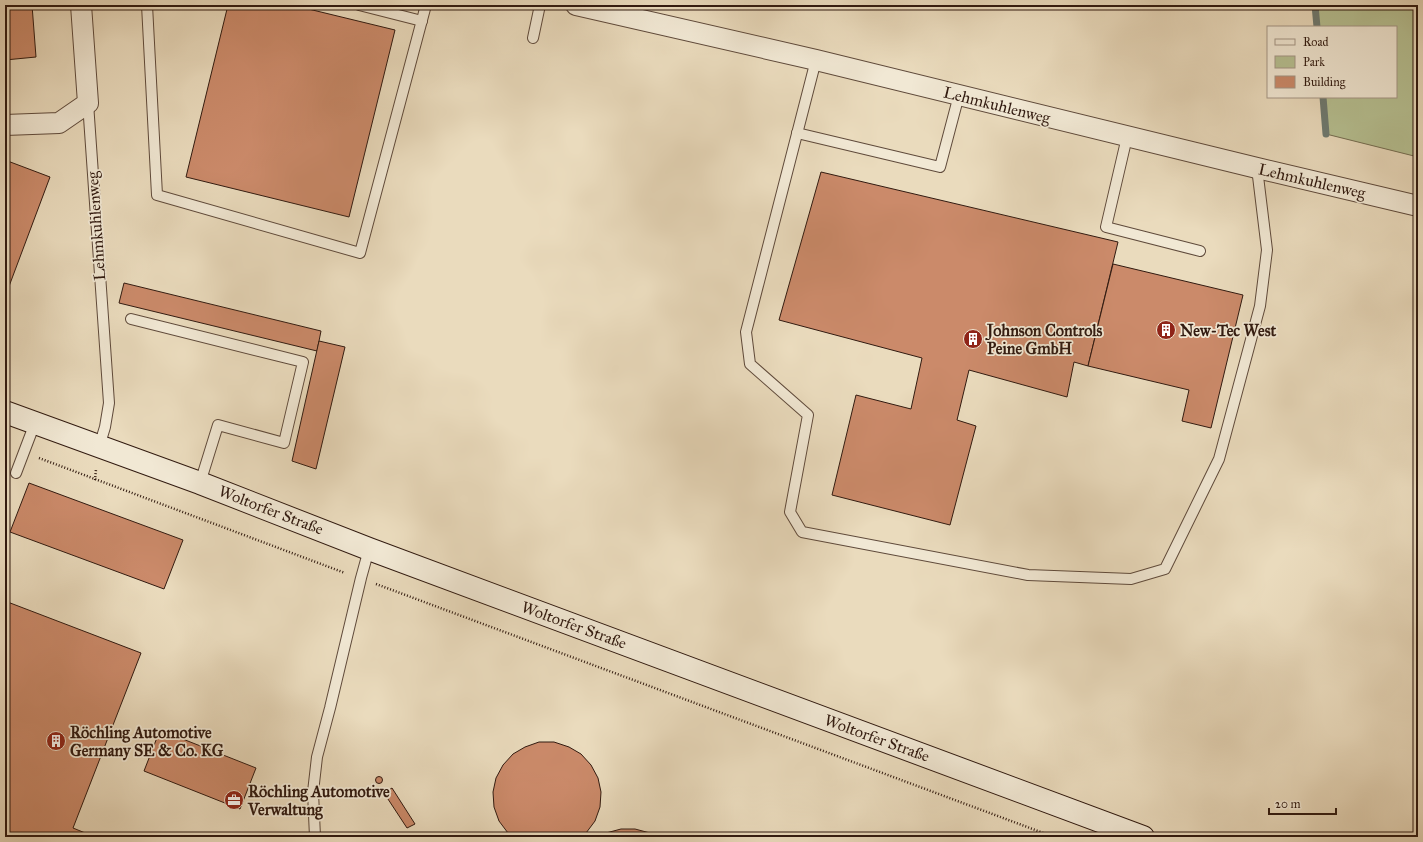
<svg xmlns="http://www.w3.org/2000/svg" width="1423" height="842" viewBox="0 0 1423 842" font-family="'IM FELL Great Primer',serif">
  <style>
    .green { fill: #b6c092; stroke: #746d51 }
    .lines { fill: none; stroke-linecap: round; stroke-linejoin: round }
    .stream { stroke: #6f7b72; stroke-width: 7 }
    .building { fill: #cb8a6a; stroke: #311a10 }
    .lane-casing { stroke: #5f4a3b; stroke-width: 12 }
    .street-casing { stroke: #5f4a3b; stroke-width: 22 }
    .secondary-casing { stroke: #311a10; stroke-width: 24 }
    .path { stroke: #311a10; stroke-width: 2.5; stroke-dasharray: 1 2; stroke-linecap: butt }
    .lane { stroke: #f1e8d4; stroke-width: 10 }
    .street { stroke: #f1e8d4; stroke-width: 20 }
    .secondary { stroke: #f1e8d4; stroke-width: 22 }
    .labels { text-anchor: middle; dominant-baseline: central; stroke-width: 3.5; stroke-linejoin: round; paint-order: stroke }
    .street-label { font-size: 16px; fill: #311a10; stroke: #f1e8d4 }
    .poi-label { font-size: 16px; font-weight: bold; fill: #311a10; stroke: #f1e8d4; text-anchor: start }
  </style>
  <rect width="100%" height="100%" fill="#eadbbd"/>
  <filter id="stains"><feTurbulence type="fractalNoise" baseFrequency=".005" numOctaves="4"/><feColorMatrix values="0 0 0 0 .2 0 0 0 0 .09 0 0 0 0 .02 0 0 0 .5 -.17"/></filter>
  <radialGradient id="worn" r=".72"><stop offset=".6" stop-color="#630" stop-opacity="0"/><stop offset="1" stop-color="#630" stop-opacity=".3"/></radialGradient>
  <path class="green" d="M1315 5H1418V157L1326 134 1323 97H1396V27H1317Z"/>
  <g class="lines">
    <g class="stream">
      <path d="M1315 5 1317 27"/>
      <path d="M1323 97 1326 134"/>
    </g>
  </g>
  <g class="building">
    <path d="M5 5H32L36 57 5 60Z"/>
    <path d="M228 5H292L395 30 349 217 186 177Z"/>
    <path d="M5 160 50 177 5 297Z"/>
    <path d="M821 172 1118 242 1088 366 1074 362 1067 397 969 370 957 420 976 426 950 525 832 495 856 395 911 409 922 358 779 320Z"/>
    <path d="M1113 264 1243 295 1211 428 1182 421 1189 390 1088 366Z"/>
    <path d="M124 283 321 331 317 351 119 303Z"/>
    <path d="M319 341 345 347 316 469 292 461Z"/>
    <path d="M29 483 183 540 164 589 10 532Z"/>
    <path d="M5 601 141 653 73 828 95 837H5Z"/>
    <path d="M160 730 256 768 240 809 144 771Z"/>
    <path d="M539 742H554L569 747 581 754 591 765 598 778 601 792 600 807 595 821 586 833 581 837H513L508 833 499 821 494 807 493 792 496 778 503 765 513 754 525 747Z"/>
    <circle cx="379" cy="780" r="3.5"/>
    <path d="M392 788 415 824 407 828 384 793Z"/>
    <path d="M621 829H635L650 833 657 837H600L606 833Z"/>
  </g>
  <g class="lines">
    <g class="lane-casing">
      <g id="lane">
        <path d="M147 5 157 195 360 253 426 5"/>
        <path d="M359 5 422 21"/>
        <path d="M533 38 540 5"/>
        <path d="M816 60 746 332 750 364 808 415 790 512 802 532 1028 575 1131 579 1165 569 1219 459 1260 306 1267 250 1257 168"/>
        <path d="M88 103 109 403 105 427 99 447"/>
        <path d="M797 133 940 167 959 95"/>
        <path d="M1127 137 1106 227 1200 251"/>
        <path d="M131 319 303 362 284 443 218 425 200 483"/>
        <path d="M16 473 35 423"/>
        <path d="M315 837 313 792 317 757 330 708 361 578 369 549"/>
      </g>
    </g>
    <g class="street-casing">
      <g id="street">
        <path d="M576 5 816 60 1257 168 1418 206"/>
        <path d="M5 125 59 123 88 103 81 5"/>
      </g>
    </g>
    <g class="secondary-casing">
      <path id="secondary" d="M5 412 200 483 369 549 1143 837"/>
    </g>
    <g class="path">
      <path d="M39 458 345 573"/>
      <path d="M95 480 96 469"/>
      <path d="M376 584 1054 837"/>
    </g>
    <use href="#lane" class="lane"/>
    <use href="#street" class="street"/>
    <use href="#secondary" class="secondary"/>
  </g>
  <defs>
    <g id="building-disc" transform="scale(1)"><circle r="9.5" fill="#8f2418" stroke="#f1e8d4"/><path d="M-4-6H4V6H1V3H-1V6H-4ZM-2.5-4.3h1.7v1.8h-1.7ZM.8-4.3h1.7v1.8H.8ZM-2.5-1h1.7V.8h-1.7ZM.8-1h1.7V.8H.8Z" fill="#fff"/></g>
    <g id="office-disc" transform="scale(1)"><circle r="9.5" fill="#8f2418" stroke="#f1e8d4"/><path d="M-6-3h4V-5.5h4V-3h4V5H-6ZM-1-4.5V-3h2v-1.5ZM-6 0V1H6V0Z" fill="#fff"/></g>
  </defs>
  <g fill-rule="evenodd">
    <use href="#building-disc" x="1166" y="330"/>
    <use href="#building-disc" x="973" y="339"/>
    <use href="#building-disc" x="56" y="741"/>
    <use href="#office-disc" x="234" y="800"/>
  </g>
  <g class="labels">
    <g class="street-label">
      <text transform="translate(997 105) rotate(14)">Lehmkuhlenweg</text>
      <text transform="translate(1312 181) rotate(13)">Lehmkuhlenweg</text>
      <text transform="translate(96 226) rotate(-94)">Lehmkuhlenweg</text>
      <text transform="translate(271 510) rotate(21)">Woltorfer Straße</text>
      <text transform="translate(574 625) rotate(20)">Woltorfer Straße</text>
      <text transform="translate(877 738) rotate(20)">Woltorfer Straße</text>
    </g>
    <g class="poi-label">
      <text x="987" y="330">Johnson Controls<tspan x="987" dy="18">Peine GmbH</tspan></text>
      <text x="1180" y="330">New-Tec West</text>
      <text x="70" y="732">Röchling Automotive<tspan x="70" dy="18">Germany SE &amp; Co. KG</tspan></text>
      <text x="248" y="791">Röchling Automotive<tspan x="248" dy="18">Verwaltung</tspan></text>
    </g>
  </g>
  <rect width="1423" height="842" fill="none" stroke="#eadbbd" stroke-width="20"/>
  <rect x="6" y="6" width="1411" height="830" fill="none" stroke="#311a10" stroke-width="2"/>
  <rect x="10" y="10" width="1403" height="822" fill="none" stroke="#311a10"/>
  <rect x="1267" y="26" width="130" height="72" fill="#f1e8d4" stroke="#a49686"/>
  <rect x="1275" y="39" width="20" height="6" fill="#f1e8d4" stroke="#a49686"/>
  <text x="1303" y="46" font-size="12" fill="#311a10">Road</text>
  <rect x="1275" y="56" width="20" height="12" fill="#b6c092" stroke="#a49686"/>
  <text x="1303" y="66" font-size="12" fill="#311a10">Park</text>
  <rect x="1275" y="76" width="20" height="12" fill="#cb8a6a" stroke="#a49686"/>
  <text x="1303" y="86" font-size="12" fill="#311a10">Building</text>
  <path d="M1269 808v6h67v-6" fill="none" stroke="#311a10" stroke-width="2"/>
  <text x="1275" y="808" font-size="12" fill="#311a10" stroke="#f1e8d4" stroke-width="3" paint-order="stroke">20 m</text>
  <rect width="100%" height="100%" filter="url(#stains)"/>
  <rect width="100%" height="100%" fill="url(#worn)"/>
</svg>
